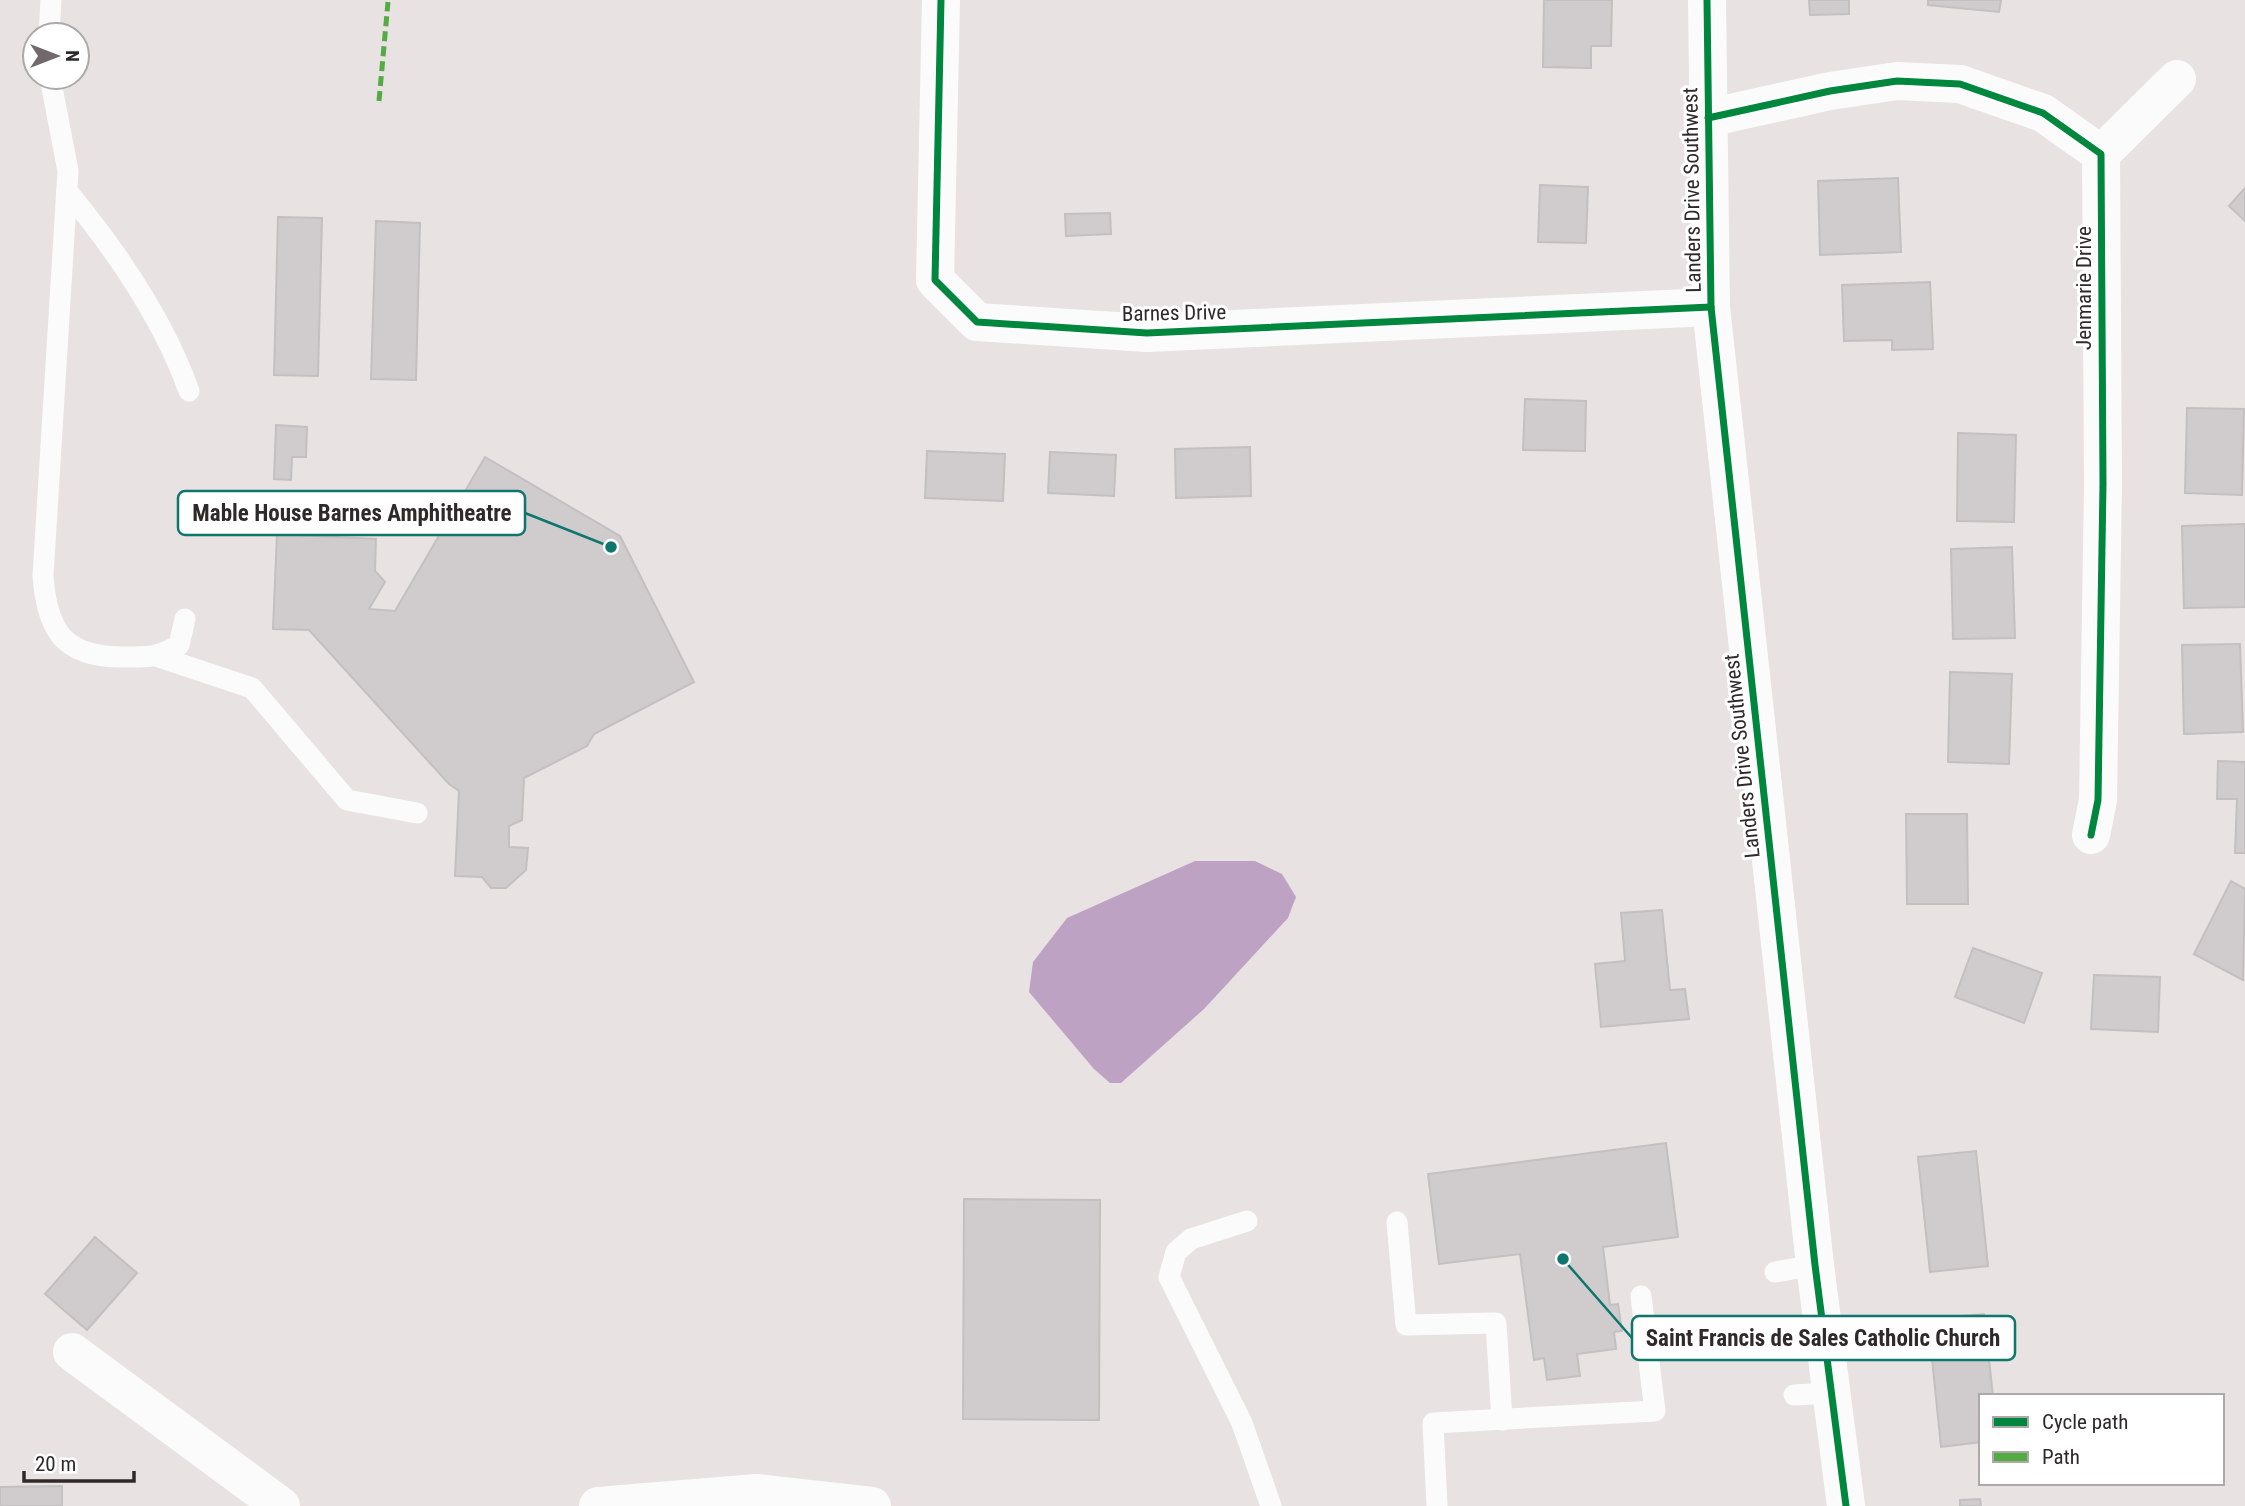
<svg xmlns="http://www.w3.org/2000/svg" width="2245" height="1506" viewBox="0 0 2245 1506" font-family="'Roboto Condensed',sans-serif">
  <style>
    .water { fill: #bea2c3 }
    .building { fill: #d0cccd; stroke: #c4bfc0; stroke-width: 2 }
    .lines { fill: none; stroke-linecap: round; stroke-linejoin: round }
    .lane { stroke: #fcfbfb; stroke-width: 21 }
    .street { stroke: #fcfbfb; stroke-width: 38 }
    .quiet { stroke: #54ab44; stroke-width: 5; stroke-dasharray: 10 5; stroke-linecap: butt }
    .cycleway-casing { stroke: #fff; stroke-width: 11 }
    .cycleway { stroke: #00873e; stroke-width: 7 }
    .labels { text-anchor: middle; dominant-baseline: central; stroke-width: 6; stroke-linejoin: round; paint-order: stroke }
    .street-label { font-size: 21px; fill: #2f2a29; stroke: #fff }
    .leader { fill: none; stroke: #0f766e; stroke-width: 2.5 }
    .callout-dot { fill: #0f766e; stroke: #fff; stroke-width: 2.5 }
    .callout { fill: #fff; stroke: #0f766e; stroke-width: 2.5 }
    .callout-label { font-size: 23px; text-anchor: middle; font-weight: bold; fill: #2f2a29 }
  </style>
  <rect width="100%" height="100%" fill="#e8e2e2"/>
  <path class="water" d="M1195 861H1255L1282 874 1296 897 1288 918 1204 1009 1121 1083H1110L1094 1069 1029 992 1033 962 1067 918Z"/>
  <g class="building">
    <path d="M1544 0H1612L1611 46H1591V68L1543 67Z"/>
    <path d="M1809 0H1849V14L1810 15Z"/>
    <path d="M1928 0H2001L1999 12 1928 5Z"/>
    <path d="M1898 178 1901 252 1820 255 1818 181Z"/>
    <path d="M1540 185 1588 187 1586 243 1538 242Z"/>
    <path d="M2245 188V221L2229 206Z"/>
    <path d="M1110 213 1111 234 1066 236 1065 214Z"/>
    <path d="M278 217 322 218 318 376 274 375Z"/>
    <path d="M376 221 420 223 416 380 371 379Z"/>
    <path d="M1930 282 1933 349 1892 350V340L1844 341 1842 285Z"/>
    <path d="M1525 399 1586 401 1585 451 1523 450Z"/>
    <path d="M2187 408 2244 409 2242 495 2185 493Z"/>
    <path d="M276 425 307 427 306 457H292L291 480 274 479Z"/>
    <path d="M1958 433 2016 435 2014 522 1957 521Z"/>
    <path d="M1250 447 1251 496 1176 498 1175 449Z"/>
    <path d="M927 451 1005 454 1003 501 925 498Z"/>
    <path d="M1050 452 1116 455 1114 496 1048 493Z"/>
    <path d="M485 457 620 536 694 682 594 734 587 746 524 778 522 820 509 826V847L528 848 526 870 506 888H491L482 877 455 876 459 791 449 784 309 630 273 629 277 534 376 539 375 571 385 582 369 609 395 611Z"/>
    <path d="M2245 524V607L2184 608 2182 526Z"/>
    <path d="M2012 547 2015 638 1953 639 1951 549Z"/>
    <path d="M2240 644 2243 732 2184 734 2182 645Z"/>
    <path d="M1950 672 2012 674 2009 764 1948 762Z"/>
    <path d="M2218 761 2245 762V853H2235L2237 799H2217Z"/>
    <path d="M1906 814H1967L1968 904H1907Z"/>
    <path d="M2231 881 2245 889 2243 980 2194 954Z"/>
    <path d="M1662 910 1670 990 1685 989 1689 1019 1601 1027 1595 964 1625 961 1621 913Z"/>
    <path d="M1973 948 2042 973 2024 1023 1955 997Z"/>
    <path d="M2094 975 2160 977 2158 1032 2091 1029Z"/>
    <path d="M1666 1143 1678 1237 1603 1247 1610 1305 1618 1304 1622 1331 1614 1332 1616 1349 1577 1354 1580 1376 1547 1380 1544 1358 1534 1360 1520 1254 1439 1264 1428 1174Z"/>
    <path d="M1976 1151 1988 1266 1930 1272 1918 1157Z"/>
    <path d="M964 1199 1100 1200 1099 1420 963 1419Z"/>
    <path d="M95 1237 137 1273 87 1330 45 1294Z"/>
    <path d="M1984 1314 1993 1396H1981V1442L1941 1447 1928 1319Z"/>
    <path d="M62 1486V1506H0V1487Z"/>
    <path d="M1980 1499 1981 1506H1960V1500Z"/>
  </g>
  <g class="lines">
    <g class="lane">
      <path d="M49 35 51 0"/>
      <path d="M50 77 68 171 43 576C47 631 64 657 122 657 147 657 157 658 179 645L185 619"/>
      <path d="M67 191C115 249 164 321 189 391"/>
      <path d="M159 657 252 688 347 800 417 813"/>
      <path d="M1247 1221 1191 1239 1176 1252 1169 1277 1242 1423 1271 1506"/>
      <path d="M1397 1222 1406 1325 1496 1323 1502 1420"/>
      <path d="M1775 1272 1815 1265"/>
      <path d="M1794 1395 1831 1393"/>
      <path d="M1437 1506 1433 1423 1655 1411 1641 1296"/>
    </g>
    <g class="street">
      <path d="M941 0 935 280 977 322 1147 333 1711 307"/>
      <path d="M1707 0 1711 307 1815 1265 1846 1506"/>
      <path d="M1708 118 1830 91 1897 81 1960 84 2043 113 2101 154 2103 484 2098 800 2091 835"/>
      <path d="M2101 154 2177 79"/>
      <path d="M72 1352 281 1506"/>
      <path d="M598 1506 757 1493 872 1506"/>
    </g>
    <path class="quiet" d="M379 101 388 2"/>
    <g class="cycleway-casing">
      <g id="cycleway">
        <path d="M941 0 935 280 977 322 1147 333 1711 307"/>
        <path d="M1707 0 1711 307 1815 1265 1846 1506"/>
        <path d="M1708 118 1830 91 1897 81 1960 84 2043 113 2101 154 2103 484 2098 800 2091 835"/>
      </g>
    </g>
    <use href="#cycleway" class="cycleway"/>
  </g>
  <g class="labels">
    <g class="street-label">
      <text transform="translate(1692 190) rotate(-91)">Landers Drive Southwest</text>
      <text transform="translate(2084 288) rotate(-90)">Jenmarie Drive</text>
      <text transform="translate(1174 313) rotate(-1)">Barnes Drive</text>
      <text transform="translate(1742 756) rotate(-96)">Landers Drive Southwest</text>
    </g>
  </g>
  <path class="leader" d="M611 547L525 513M1563 1259L1632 1338"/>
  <g class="callout-dot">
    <circle cx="611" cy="547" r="7"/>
    <circle cx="1563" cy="1259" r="7"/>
  </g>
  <g class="callout">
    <rect x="178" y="491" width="347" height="44" rx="7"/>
    <rect x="1632" y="1316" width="383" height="44" rx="7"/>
  </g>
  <g class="callout-label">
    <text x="352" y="521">Mable House Barnes Amphitheatre</text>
    <text x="1823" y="1346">Saint Francis de Sales Catholic Church</text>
  </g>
  <rect x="1979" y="1394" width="245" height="91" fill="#ffffff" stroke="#acaaa9" stroke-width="2"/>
  <rect x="1993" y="1417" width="35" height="10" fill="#00873e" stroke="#acaaa9" stroke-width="2"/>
  <text x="2042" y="1429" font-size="21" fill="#2f2a29">Cycle path</text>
  <rect x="1993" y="1452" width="35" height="10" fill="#54ab44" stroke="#acaaa9" stroke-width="2"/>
  <text x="2042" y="1464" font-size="21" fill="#2f2a29">Path</text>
  <g transform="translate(56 56) rotate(90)"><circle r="33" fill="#ffffff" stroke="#acaaa9" stroke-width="2"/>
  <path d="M0-5L12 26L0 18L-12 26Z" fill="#706a6a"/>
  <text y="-10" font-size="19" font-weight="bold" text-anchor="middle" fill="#2f2a29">N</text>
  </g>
  <path d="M24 1471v10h110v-10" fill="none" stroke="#2f2a29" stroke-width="3.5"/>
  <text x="35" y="1471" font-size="21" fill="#2f2a29" stroke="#ffffff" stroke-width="5" paint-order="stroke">20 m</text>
</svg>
